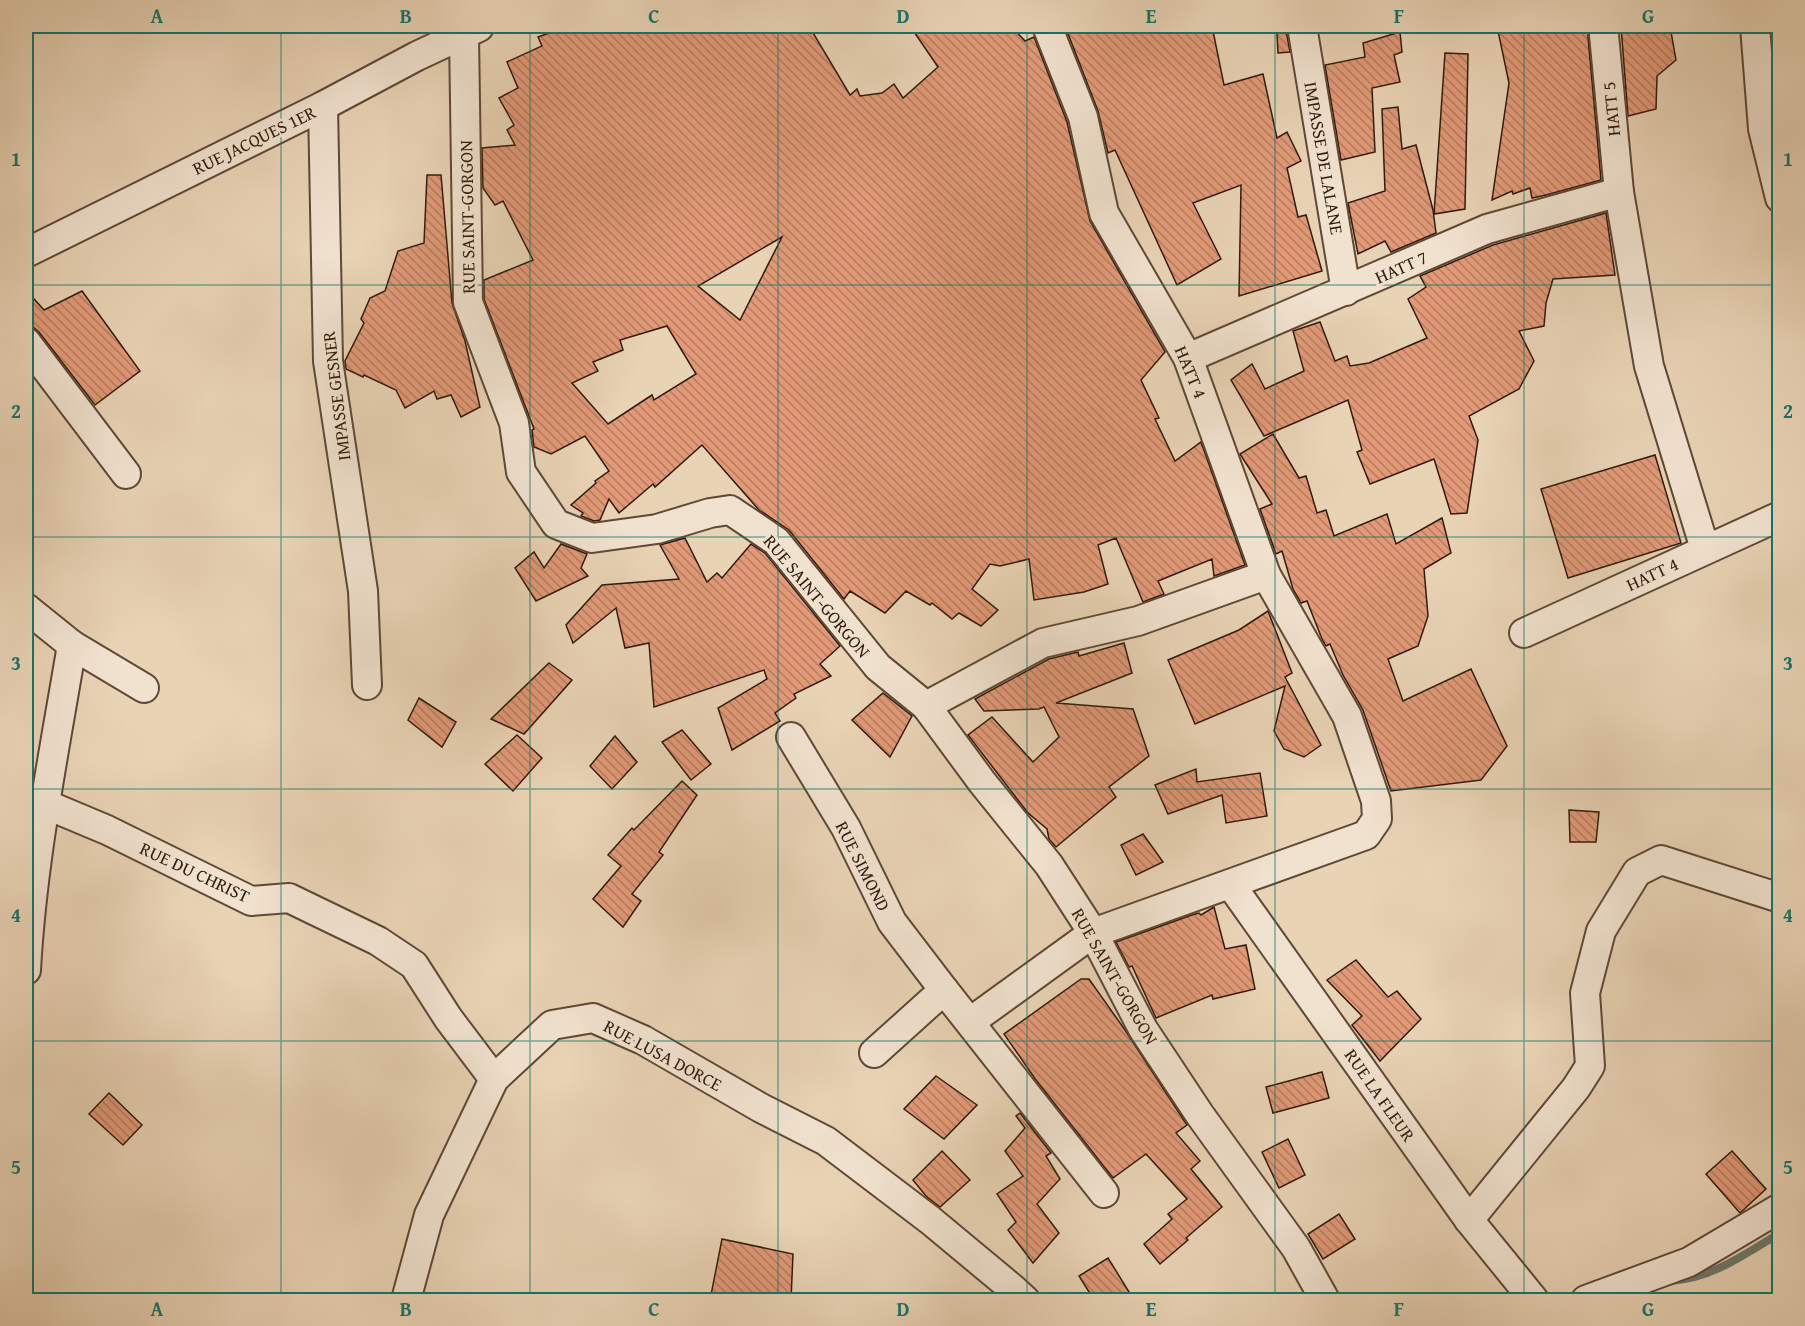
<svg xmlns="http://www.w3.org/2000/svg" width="1805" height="1326" viewBox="0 0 1805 1326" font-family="'Gentium Book Plus',serif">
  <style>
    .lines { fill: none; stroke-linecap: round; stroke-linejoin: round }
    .stream { stroke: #6e796b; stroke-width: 8 }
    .building { fill: url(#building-back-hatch); stroke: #311a0b; stroke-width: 1.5; fill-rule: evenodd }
    .minor-casing { stroke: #5f4836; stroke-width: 32 }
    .minor { stroke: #f1e2cf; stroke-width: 28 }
    .grid { fill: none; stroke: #0f766e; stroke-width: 1.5; stroke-opacity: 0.55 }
    .labels { text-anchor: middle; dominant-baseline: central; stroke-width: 6; stroke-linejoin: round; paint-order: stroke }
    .street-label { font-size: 18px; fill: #311a0b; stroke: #f1e2cf }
    .neatline { fill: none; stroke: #0f766e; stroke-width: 2 }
    .grid-label { font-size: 20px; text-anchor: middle; font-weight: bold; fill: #0f766e }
  </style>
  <defs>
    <pattern id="building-back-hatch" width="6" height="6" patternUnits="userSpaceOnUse" patternTransform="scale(1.5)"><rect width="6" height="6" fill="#e19977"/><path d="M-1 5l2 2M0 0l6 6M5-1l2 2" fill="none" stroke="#b77c60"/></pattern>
  </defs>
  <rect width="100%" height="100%" fill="#e9d3b5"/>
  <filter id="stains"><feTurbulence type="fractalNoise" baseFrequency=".00333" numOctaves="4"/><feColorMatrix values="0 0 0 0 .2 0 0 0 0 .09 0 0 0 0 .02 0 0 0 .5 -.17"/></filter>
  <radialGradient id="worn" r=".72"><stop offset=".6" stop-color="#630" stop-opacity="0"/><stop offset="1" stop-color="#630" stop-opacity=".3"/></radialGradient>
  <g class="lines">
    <g class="stream">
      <path d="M1768 97 1780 82"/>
      <path d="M1671 1281C1713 1278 1745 1254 1780 1233"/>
    </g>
  </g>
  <g class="building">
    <path d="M569 26H809L850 95 857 89 860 96 882 93 894 84 903 98 938 67 910 26H1011L1025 41 1034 37 1067 122 1090 221 1165 352 1141 380 1159 418 1155 419 1175 461 1201 442 1245 565 1214 576 1212 559 1158 581 1164 594 1143 602 1116 538 1098 545 1108 584 1084 592 1034 600 1029 559 1000 566 990 564 972 589 998 610 981 626 959 613 952 619 932 603 930 605 906 591 885 613 850 591 844 599 789 530 759 510 702 445 655 487 653 484 619 513 609 499 600 520 594 521 581 516 583 513 571 505 596 483 595 481 609 471 585 436 551 454 534 447 532 430 534 429 484 299V280L533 260 503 201 495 205 483 188 482 148 515 145 507 130 514 125 499 98 518 88 507 62 542 46 538 37ZM782 237 740 320 698 286ZM667 326 696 374 654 400 652 395 608 424 572 383 598 371 593 362 623 350 620 340Z"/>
    <path d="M1065 26H1212L1224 85 1263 74 1277 138 1287 132 1301 161 1287 168 1298 217 1306 215 1322 271 1239 296 1241 185 1193 203 1221 259 1177 285 1115 150 1108 153 1098 111Z"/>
    <path d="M1497 26H1588V37L1601 180 1546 195 1532 198 1530 188 1513 194 1512 191 1492 200 1509 83Z"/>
    <path d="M1621 26H1670L1676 60 1657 76 1656 109 1628 116Z"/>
    <path d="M1286 30 1290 52 1278 53 1277 34Z"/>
    <path d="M1400 32 1402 52 1394 55 1400 82 1372 88 1375 152 1341 160 1325 65 1365 57 1363 43Z"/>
    <path d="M1445 53 1468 54 1465 209 1434 214Z"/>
    <path d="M1398 107 1402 149 1416 145 1433 210 1436 233 1391 252 1385 241 1358 254 1348 203 1385 191 1382 109Z"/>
    <path d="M427 175H441L452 303 465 341 480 407 461 417 451 395 437 399 434 391 405 408 396 390 364 375 363 377 346 369 345 361 364 323 361 319 370 298 385 291 398 251 424 243Z"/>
    <path d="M1606 213 1615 275 1553 279 1546 303 1544 326 1519 331 1534 361 1519 389 1469 416 1478 440 1467 513 1451 514 1434 459 1370 484 1357 452 1362 450 1348 400 1264 436 1231 380 1252 364 1265 389 1304 371 1293 331 1320 322 1335 361 1347 356 1350 366 1369 363 1427 338 1408 299 1426 287 1420 276 1493 245Z"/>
    <path d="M26 290 44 310 82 291 140 371 95 405 39 332 33 327 26 326Z"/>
    <path d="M1273 434 1299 478 1306 476 1317 513 1326 510 1334 536 1387 514 1396 544 1442 518 1451 553 1424 569 1428 616 1418 646 1388 659 1403 701 1471 669 1507 746 1481 780 1391 791 1363 710 1343 675 1330 644 1326 646 1322 639 1307 601 1301 603 1293 589 1282 551 1276 554 1260 509 1272 504 1240 454Z"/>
    <path d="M1655 455 1681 543 1568 578 1541 489Z"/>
    <path d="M685 538 707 582 717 573 722 578 751 544 765 553 840 646 820 664 831 676 794 694 796 698 775 713 780 721 732 750 718 708 767 679 764 670 654 707 649 643 625 648 616 608 573 643 566 625 602 585 679 579 660 545Z"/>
    <path d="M561 544 587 554 581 568 588 576 536 601 515 568 534 552 544 568Z"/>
    <path d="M1268 611 1292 673 1285 677 1321 745 1304 757 1284 749 1274 731 1285 686 1195 724 1168 660 1239 630Z"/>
    <path d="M1124 643 1132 673 1056 703 1133 709 1149 756 1109 787 1116 797 1056 847 1049 839 1047 829 1028 813 968 735 992 717 1033 762 1059 737 1044 707 1039 709 984 711 975 699 1049 659 1078 652 1079 656Z"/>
    <path d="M549 663 572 680 524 734 491 719Z"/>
    <path d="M883 693 912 716 890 757 852 720Z"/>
    <path d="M419 698 456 722 442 747 408 720Z"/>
    <path d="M682 730 711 764 691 780 662 742Z"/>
    <path d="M517 735 542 758 513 791 485 764Z"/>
    <path d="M615 736 637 762 612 789 590 766Z"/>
    <path d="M1196 769 1197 782 1260 773 1267 816 1226 823 1222 795 1168 814 1155 785Z"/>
    <path d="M682 781 697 795 659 852 663 855 632 894 641 901 623 927 593 899 621 866 608 855 632 828 634 830Z"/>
    <path d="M1569 810 1599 812 1596 842H1570Z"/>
    <path d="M1143 834 1163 862 1136 875 1121 845Z"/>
    <path d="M1214 907 1225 949 1246 945 1255 989 1213 999 1212 995 1156 1018 1132 966 1129 967 1116 942 1192 915 1199 913 1201 915Z"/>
    <path d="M1356 960 1388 997 1397 991 1421 1019 1380 1061 1352 1025 1362 1016 1327 980Z"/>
    <path d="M1081 979H1089L1125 1030 1187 1125 1176 1133 1200 1161 1191 1169 1222 1207 1186 1238 1188 1240 1160 1264 1144 1244 1172 1219 1168 1214 1187 1199 1146 1154 1113 1178 1036 1080 1004 1034Z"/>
    <path d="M1322 1072 1329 1098 1273 1113 1266 1087Z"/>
    <path d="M936 1076 977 1105 944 1139 904 1109Z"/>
    <path d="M109 1093 142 1125 123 1145 89 1114Z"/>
    <path d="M1020 1113 1051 1153 1046 1156 1060 1179 1037 1204 1059 1233 1033 1263 1008 1230 1016 1222 997 1194 1023 1176 1005 1151 1025 1128 1016 1116Z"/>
    <path d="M1288 1139 1305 1175 1279 1188 1262 1152Z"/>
    <path d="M942 1151 970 1180 940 1207 926 1196 913 1180Z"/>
    <path d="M1732 1151 1766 1189 1740 1213 1706 1174Z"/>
    <path d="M1339 1214 1355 1239 1323 1259 1308 1234Z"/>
    <path d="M722 1239 793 1254 791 1300H710Z"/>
    <path d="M1108 1258 1134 1300H1094L1079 1276Z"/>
  </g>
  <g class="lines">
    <g class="minor-casing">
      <g id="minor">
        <path d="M1302 26 1346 291"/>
        <path d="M1605 26 1604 35 1619 192 1649 366 1705 549"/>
        <path d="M1755 26 1763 129 1780 198"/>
        <path d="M464 35 468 302 514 423 521 472 556 524 592 538 657 529 710 513 730 510 776 541 878 667 926 706 982 782 1049 865 1093 933 1143 1029 1200 1115 1296 1248 1325 1300"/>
        <path d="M323 106 328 361 363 591 367 685"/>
        <path d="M26 253 323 106 417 56 479 27"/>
        <path d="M26 342 126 474"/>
        <path d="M1188 358 1487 229 1619 192"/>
        <path d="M26 608 72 645C54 753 32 861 26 970"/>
        <path d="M1524 633 1780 516"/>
        <path d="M72 645 144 688"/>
        <path d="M926 706 1043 643 1138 621 1266 575"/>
        <path d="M791 737 846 828 892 922 944 990"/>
        <path d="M45 804 107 830 251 901 289 898 378 941 414 965 448 1018 494 1079"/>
        <path d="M1231 885 1469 1220 1534 1300"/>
        <path d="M970 1022 1093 933 1366 835 1377 819 1376 801 1347 716 1266 575 1188 358 1104 213 1083 117 1047 26"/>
        <path d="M874 1053 944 990 1104 1193"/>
        <path d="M1469 1220 1576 1088 1590 1066 1585 993 1601 931 1637 872 1661 860 1780 898"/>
        <path d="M406 1300 429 1215 494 1079 552 1025 593 1018 643 1040 761 1108 826 1141 930 1220 1013 1289 1025 1300"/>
        <path d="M1586 1300 1689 1262 1780 1208"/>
      </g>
    </g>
    <use href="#minor" class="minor"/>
  </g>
  <path class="grid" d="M281 26V1300M530 26V1300M778 26V1300M1027 26V1300M1275 26V1300M1524 26V1300M26 285H1780M26 537H1780M26 789H1780M26 1041H1780"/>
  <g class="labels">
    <g class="street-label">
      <text transform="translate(1611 109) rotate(-96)">HATT 5</text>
      <text transform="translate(254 140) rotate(-26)">RUE JACQUES 1ER</text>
      <text transform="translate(1324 158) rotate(80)">IMPASSE DE LALANE</text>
      <text transform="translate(467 217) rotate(-91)">RUE SAINT-GORGON</text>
      <text transform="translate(1401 267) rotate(-24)">HATT 7</text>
      <text transform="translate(1191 372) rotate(67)">HATT 4</text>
      <text transform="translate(336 396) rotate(-97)">IMPASSE GESNER</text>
      <text transform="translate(1652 574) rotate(-25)">HATT 4</text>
      <text transform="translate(817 596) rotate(50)">RUE SAINT-GORGON</text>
      <text transform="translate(863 866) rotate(63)">RUE SIMOND</text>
      <text transform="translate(195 872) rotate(25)">RUE DU CHRIST</text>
      <text transform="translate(1115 976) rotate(60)">RUE SAINT-GORGON</text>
      <text transform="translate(663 1055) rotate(28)">RUE LUSA DORCE</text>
      <text transform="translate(1380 1095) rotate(55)">RUE LA FLEUR</text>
    </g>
  </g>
  <rect width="1805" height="1326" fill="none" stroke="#e9d3b5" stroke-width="66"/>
  <rect x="33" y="33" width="1739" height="1260" class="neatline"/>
  <g class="grid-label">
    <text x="157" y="23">A</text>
    <text x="406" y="23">B</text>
    <text x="654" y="23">C</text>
    <text x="903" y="23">D</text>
    <text x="1151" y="23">E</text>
    <text x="1399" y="23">F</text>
    <text x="1648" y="23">G</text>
    <text x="16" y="166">1</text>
    <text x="1788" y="166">1</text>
    <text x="16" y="418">2</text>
    <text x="1788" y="418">2</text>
    <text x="16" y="670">3</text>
    <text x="1788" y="670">3</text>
    <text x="16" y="922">4</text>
    <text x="1788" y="922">4</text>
    <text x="16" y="1174">5</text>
    <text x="1788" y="1174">5</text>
    <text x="157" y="1316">A</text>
    <text x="406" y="1316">B</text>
    <text x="654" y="1316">C</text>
    <text x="903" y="1316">D</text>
    <text x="1151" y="1316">E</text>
    <text x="1399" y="1316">F</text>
    <text x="1648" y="1316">G</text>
  </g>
  <rect width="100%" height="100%" filter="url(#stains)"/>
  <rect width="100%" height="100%" fill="url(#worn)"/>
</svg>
